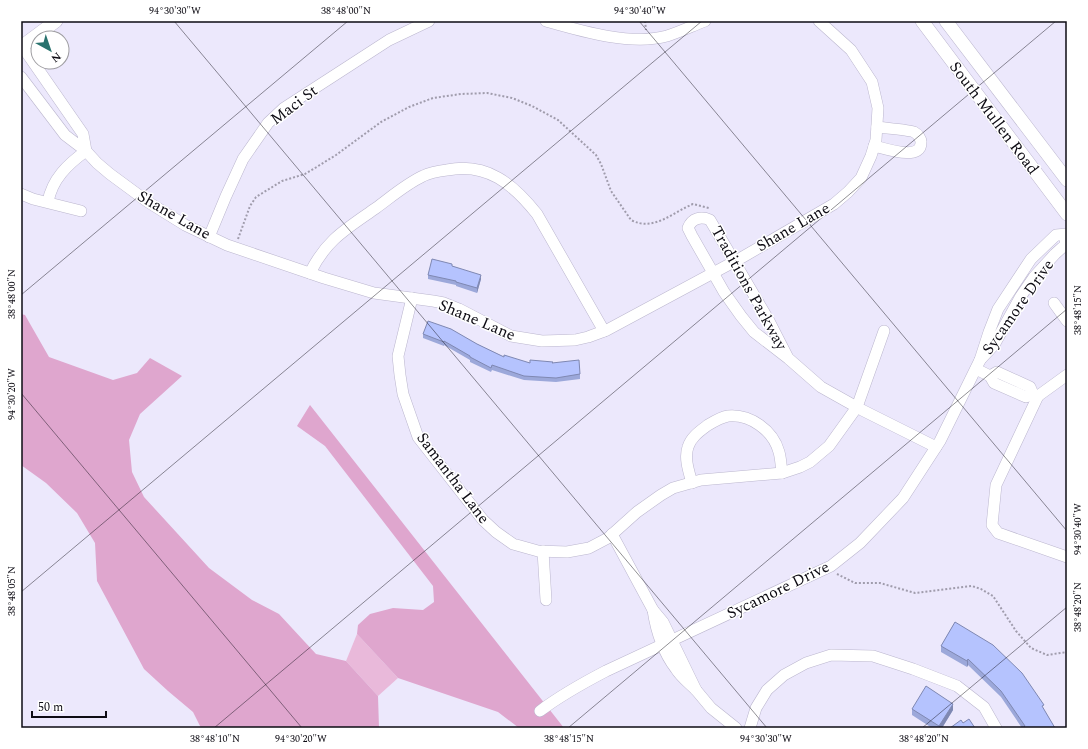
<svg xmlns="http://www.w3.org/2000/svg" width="1088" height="749" viewBox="0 0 1088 749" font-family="Spectral,serif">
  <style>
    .green { fill: #e9b9da }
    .forest { fill: #dfa6ce }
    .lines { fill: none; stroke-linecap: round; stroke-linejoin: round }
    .minor-casing { stroke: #bbb6ce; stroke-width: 12 }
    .tertiary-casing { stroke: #bbb6ce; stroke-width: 14 }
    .path { stroke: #a09cac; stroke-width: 2; stroke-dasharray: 2 2; stroke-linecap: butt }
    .minor { stroke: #fff; stroke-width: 11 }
    .tertiary { stroke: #fff; stroke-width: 13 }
    .wall { fill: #9ca8da }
    .shaded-wall { fill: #7f88b2 }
    .building { fill: #b5c3fe; stroke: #7f88b2 }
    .ticks { fill: none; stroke: #0d0b13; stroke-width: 1; stroke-opacity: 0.45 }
    .labels { text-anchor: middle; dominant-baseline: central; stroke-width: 3; stroke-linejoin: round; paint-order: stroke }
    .street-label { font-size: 16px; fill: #0d0b13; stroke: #fff }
    .neatline { fill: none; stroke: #0d0b13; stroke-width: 1.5 }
    .ticks-label { font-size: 10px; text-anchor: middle; fill: #0d0b13 }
  </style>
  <rect width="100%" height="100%" fill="#ece8fc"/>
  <path class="green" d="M357 634 398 678 378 696 346 661Z"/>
  <g class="forest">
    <path d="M21 314 25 315 49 357 113 380 137 373 150 358 182 376 140 414 129 440 132 472 144 497 209 568 252 600 279 614 316 654 346 661 378 696 379 728H201L193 712 168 691 144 669 97 581 95 543 77 513 46 483 21 465Z"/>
    <path d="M310 405 564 728H519L498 712 398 678 357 634 358 625 370 614 393 608 423 610 434 602 433 586 325 446 297 426Z"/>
  </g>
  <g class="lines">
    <g class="minor-casing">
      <g id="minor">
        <path d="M546 21C581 31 631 46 667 36 680 32 692 26 705 21"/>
        <path d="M21 77 65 135 86 151 83 134 22 46"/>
        <path d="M874 146C884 148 922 162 921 142 921 139 918 134 914 132 910 130 884 128 877 127"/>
        <path d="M21 194 33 199 81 211"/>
        <path d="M48 202C52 179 68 164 86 151L97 163 110 174 148 202 185 225 227 245 324 278 374 293 433 301 444 303 459 309 511 336 542 341 575 340 588 337 607 330 741 258 834 204 848 192 861 178 871 156 876 140 878 108 872 82 851 50 819 21"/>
        <path d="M1066 235 1065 245 1055 254 1034 277 1021 296 994 345 980 360 989 332 998 309 1031 259 1056 235 1067 234"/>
        <path d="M209 237 226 196 243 159 268 123 284 108 389 40 429 21"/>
        <path d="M310 273C326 240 346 229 376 208 391 197 406 184 423 176 431 172 439 171 447 170 487 162 513 184 537 214L604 331"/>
        <path d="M412 298 398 356 400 375 403 394 418 437 483 520 496 532 513 544 538 551 567 552 589 548 608 538 637 512 661 495 673 488 701 480 782 473 800 467 810 462 829 446 857 407 884 331"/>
        <path d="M1054 303 1067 321"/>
        <path d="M789 359 754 332 741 316 724 292 692 236 688 228C692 218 701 216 710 220L768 319 788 358 789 359 821 387 862 410 936 447"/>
        <path d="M976 369 990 376 994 383 1026 397 1033 394 1038 396 1067 375"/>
        <path d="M990 376 997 372 1030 387 1033 394"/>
        <path d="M1038 396 996 485 992 525 998 533 1067 557"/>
        <path d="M692 483C689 472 684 458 688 447 691 437 700 431 708 425 713 422 722 417 728 416 750 414 773 430 779 452 781 459 781 466 782 473"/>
        <path d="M612 534 653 610"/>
        <path d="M543 551 546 600"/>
        <path d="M653 610 663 622 696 690C689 683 681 677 676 669 663 652 656 630 653 610Z"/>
        <path d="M696 690 711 708 736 728"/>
        <path d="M540 711C561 695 583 683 606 671L831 566 860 543 903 498 940 441 980 360"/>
        <path d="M750 728 756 708 767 690 784 675 806 663 831 655 873 656 913 669 957 686 984 707 996 728"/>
      </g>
    </g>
    <g class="tertiary-casing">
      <g id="tertiary">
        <path d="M922 21 1067 214"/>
        <path d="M946 21 1067 180"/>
        <path d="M21 47 56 21"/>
      </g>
    </g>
    <g class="path">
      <path d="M645 21 646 30"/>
      <path d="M238 239 250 206 256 197 282 181 305 174 315 168 336 155 381 122 409 107 433 98 461 94 487 93 512 98 532 106 558 120 596 155 601 164 611 191 631 220C654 232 673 212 693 204L709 208"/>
      <path d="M837 574 855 583H880L915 593 972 586 981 589 993 596 1016 631 1031 648 1047 655 1067 652"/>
    </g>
    <use href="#minor" class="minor"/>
    <use href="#tertiary" class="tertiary"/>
  </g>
  <g class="wall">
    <path d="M452 266 481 279 477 293 456 286V285L428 279V275Z"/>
    <path d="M423 334 477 344 504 357 530 363H552L580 374V379L556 382 524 380 492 370 491 372 470 362V360L444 345V346L423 338Z"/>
    <path d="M955 622 1044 710 1055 728H1022L1001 697 968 665 967 667 941 652V646Z"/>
    <path d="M912 709 953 710 942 728H932L912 715Z"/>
  </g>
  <g class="shaded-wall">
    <path d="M481 275V279L477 293V288Z"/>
    <path d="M968 659V665L967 667V661Z"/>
    <path d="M953 704V710L942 728H939V726Z"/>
  </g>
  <g class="building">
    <path d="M432 259 452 264V266L481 275 477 288 456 282V281L428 275Z"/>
    <path d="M428 321 451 329 477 344 504 357V355L530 363V360L553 362 552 363 579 360 580 374 556 378 524 376 492 365 491 368 470 357V356L444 341V342L423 334Z"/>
    <path d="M955 622 993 645 1022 673 1044 705 1042 706 1055 728H1023L1025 726 1001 691 968 659 967 661 941 646Z"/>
    <path d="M926 686 953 704 939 726 912 709Z"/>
    <path d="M969 719 975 728H950L961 720 963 723Z"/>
  </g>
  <path class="ticks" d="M174 21 767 728M639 21 1067 531M21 295 348 21M21 393 302 728M21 592 702 21M214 728 1056 21M568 728 1067 309M922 728 1067 607"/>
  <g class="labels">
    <g class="street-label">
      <text transform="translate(294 105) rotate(-37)">Maci St</text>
      <text transform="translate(994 118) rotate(53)">South Mullen Road</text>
      <text transform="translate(174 215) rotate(30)">Shane Lane</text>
      <text transform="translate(793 227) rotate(-30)">Shane Lane</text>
      <text transform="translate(749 288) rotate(61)">Traditions Parkway</text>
      <text transform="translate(1018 307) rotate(-55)">Sycamore Drive</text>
      <text transform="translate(477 320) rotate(23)">Shane Lane</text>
      <text transform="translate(453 478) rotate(53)">Samantha Lane</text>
      <text transform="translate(778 590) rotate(-26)">Sycamore Drive</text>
    </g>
  </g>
  <rect width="1088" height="749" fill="none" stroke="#ffffff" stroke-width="44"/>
  <g transform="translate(50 50) rotate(140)"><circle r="19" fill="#ffffff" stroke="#9e9da1"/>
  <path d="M0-3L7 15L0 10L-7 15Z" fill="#29726e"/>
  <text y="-6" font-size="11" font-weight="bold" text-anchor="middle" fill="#0d0b13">N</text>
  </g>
  <path d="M32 711v6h74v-6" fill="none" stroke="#0d0b13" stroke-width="2"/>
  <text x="38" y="711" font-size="12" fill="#0d0b13" stroke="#ffffff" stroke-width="3" paint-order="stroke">50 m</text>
  <rect x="22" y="22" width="1044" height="705" class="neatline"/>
  <g class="ticks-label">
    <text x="175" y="14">94°30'30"W</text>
    <text x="346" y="14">38°48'00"N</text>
    <text x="640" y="14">94°30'40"W</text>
    <text transform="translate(11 294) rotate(-90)" y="4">38°48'00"N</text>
    <text transform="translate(1077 310) rotate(-90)" y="4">38°48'15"N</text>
    <text transform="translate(11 394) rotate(-90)" y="4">94°30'20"W</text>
    <text transform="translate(1077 529) rotate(-90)" y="4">94°30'40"W</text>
    <text transform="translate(11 591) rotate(-90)" y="4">38°48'05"N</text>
    <text transform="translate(1077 607) rotate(-90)" y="4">38°48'20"N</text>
    <text x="215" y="742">38°48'10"N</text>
    <text x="301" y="742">94°30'20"W</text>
    <text x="569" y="742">38°48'15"N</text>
    <text x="766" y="742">94°30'30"W</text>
    <text x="924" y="742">38°48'20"N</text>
  </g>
</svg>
